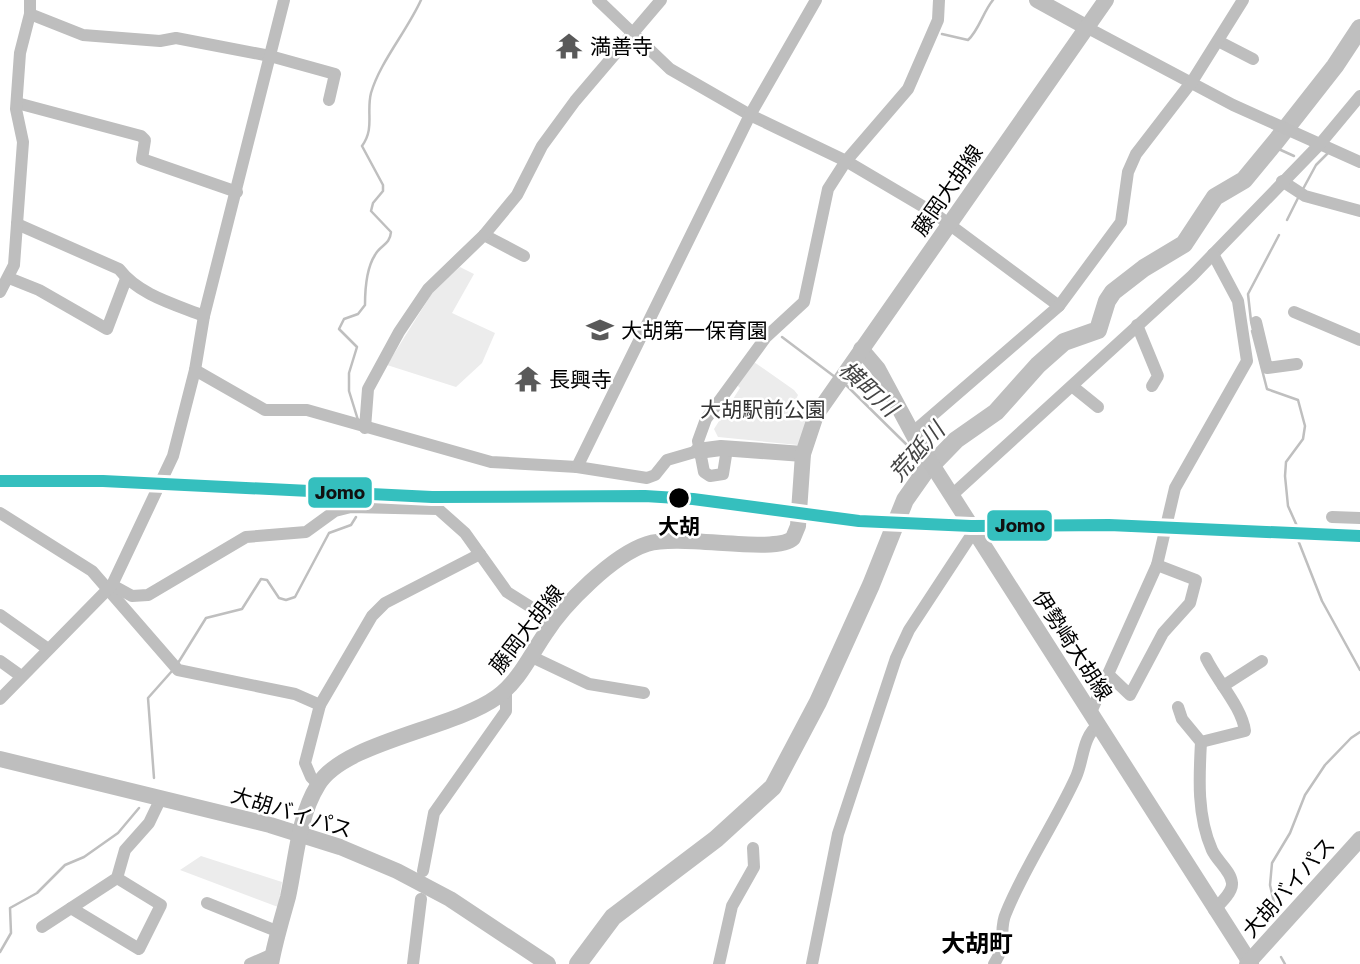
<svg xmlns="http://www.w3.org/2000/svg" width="1360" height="964" viewBox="0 0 1360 964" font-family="'Golos Text','Noto Sans JP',sans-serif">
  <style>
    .green { fill: #ececec }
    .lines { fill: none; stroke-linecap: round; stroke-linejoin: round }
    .stream { stroke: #bfbfbf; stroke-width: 2.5 }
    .river { stroke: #bfbfbf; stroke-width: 18 }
    .minor { stroke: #bebebe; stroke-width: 12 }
    .major { stroke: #bebebe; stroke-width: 16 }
    .rail-1-casing { stroke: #fff; stroke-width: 18 }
    .rail-1 { stroke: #35bfbe; stroke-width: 12 }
    .stop-dot { fill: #000; stroke: #fff; stroke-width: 2.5 }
    .labels { text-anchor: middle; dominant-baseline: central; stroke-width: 5; stroke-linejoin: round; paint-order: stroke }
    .poi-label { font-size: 21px; fill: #000; stroke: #fff; text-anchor: start }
    .street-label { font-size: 21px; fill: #000; stroke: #fff }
    .park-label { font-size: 21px; fill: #333; stroke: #fff }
    .stop-label { font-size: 21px; font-weight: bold; fill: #000; stroke: #fff }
    .water-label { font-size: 23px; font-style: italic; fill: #444; stroke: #fff }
    .quarter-label { font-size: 24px; font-weight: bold; fill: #000; stroke: #fff }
    .line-badge { stroke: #fff; stroke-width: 2.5 }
    .pale-badge-label { font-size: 19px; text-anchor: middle; font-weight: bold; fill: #111 }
  </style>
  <rect width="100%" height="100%" fill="#fff"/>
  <g class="green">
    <path d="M460 267 474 274 452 313 495 333 482 363 456 387 387 365 434 290Z"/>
    <path d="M754 362 794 390 798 395 793 405 810 415 798 445 718 437 714 429 740 388 737 385Z"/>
    <path d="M201 856 282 882 278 907 180 870Z"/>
  </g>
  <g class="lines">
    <g class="stream">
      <path d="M942 34 968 40C979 30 983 12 993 0"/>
      <path d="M1272 146 1294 156"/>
      <path d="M1303 189 1316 165 1328 153"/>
      <path d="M1287 220 1298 198"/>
      <path d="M1251 321 1248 294 1279 235"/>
      <path d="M1252 331 1267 389 1298 400 1305 426 1303 439 1286 462 1285 476 1288 506 1297 526"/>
      <path d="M782 337 835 377"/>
      <path d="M844 383 908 446 924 473"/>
      <path d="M358 420 349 391V373L357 347 339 329 344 319 358 314 365 305C365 289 366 269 375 255 380 245 390 245 391 232L371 211 373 203 383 191V185L362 146C375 128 366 113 371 93 380 62 407 31 421 0"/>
      <path d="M1298 540 1322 601 1360 670"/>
      <path d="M178 663 206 618 242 609 261 579 267 580 279 598 286 600 295 597 329 533 351 525 356 517"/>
      <path d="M154 778 148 698 172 671"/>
      <path d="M1275 907 1270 885 1272 863 1290 833 1305 795 1325 765 1351 738 1360 732"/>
      <path d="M0 952 11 933 10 908 37 893 65 865 84 857 118 833 139 808"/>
      <path d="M1281 957 1285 964"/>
    </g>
    <path class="river" d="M578 964 613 917 716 839 773 787 818 702 871 585 905 500 924 473 956 440 996 412 1038 365 1064 342 1098 330 1107 301 1113 292 1144 268 1184 244 1215 197 1244 180 1277 140 1335 66 1360 28"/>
    <g class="minor">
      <path d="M598 0 670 69 750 115 846 161 934 213 1059 306"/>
      <path d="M30 14 83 35 160 41 176 38 270 56 335 74 329 100"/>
      <path d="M1086 27 1233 105 1360 162"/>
      <path d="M1218 41 1253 59"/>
      <path d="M17 103 141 136 145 140 142 159 237 192"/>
      <path d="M1282 181 1305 196 1360 211"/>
      <path d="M17 224 119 269C139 295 174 304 204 316"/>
      <path d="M484 235 524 256"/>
      <path d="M9 278 39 290 107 329 126 279"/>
      <path d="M0 292 14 265 23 142 16 109 20 53 30 14V0"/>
      <path d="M1294 312 1360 340"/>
      <path d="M1256 322 1267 368 1297 364"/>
      <path d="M1137 325 1158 376 1152 386"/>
      <path d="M195 370 265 410H307L491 462 577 467 647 478 655 475 667 460 698 451"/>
      <path d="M1072 386 1098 407"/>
      <path d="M365 428 368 389 399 332 428 289 484 235 517 195 542 146 575 101 661 0"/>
      <path d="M912 433 1059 306 1121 222 1128 172 1136 154 1193 80 1243 0"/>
      <path d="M727 449 723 474 710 476 704 472 698 441 706 419 766 337 804 302 828 189 846 161 908 89 938 20 939 0"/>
      <path d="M577 467 750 115 816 0"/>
      <path d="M952 495 1192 276 1320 144 1360 96"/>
      <path d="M0 513 92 571 178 670 295 694 320 705"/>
      <path d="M1332 517 1360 518"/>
      <path d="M112 585 132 596 148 595 246 537 306 532 335 511 351 507 438 509 465 533 507 592 553 621"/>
      <path d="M0 615 48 649"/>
      <path d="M530 656 589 684 644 693"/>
      <path d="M0 661 21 676"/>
      <path d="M1109 675 1130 695 1163 633 1190 603 1196 580 1157 565"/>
      <path d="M1223 686 1262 661"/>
      <path d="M0 699 112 585 173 456 195 370 204 316 284 0"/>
      <path d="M1178 707 1182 719 1201 742C1199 778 1197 816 1212 850 1217 861 1231 871 1232 883 1233 892 1220 904 1214 910"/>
      <path d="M1091 712 1157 565 1175 488 1247 361 1238 301 1213 254"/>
      <path d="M1201 742 1245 731C1242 707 1217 681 1206 658"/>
      <path d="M318 784 311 777 305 763 320 705 372 616 385 603 480 554"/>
      <path d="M423 871 434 813 506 711V690"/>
      <path d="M207 903 279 932"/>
      <path d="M71 908 139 949 161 905 117 878"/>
      <path d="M42 927 117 878 125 850 149 823 161 798"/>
      <path d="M250 964 273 954"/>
      <path d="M413 964 421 899"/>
      <path d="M719 964 732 906 754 867 753 848"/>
      <path d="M812 964 838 834 896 658 909 630 974 531"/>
      <path d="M994 964C1008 943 998 930 1006 913 1024 868 1055 823 1076 777 1084 759 1082 737 1099 724"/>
    </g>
    <g class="major">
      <path d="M1037 0 1086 27"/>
      <path d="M861 349 878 369 915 438 1251 964"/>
      <path d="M698 451 721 448 803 454"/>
      <path d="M0 759 270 825 340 847 397 871 450 899 548 964"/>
      <path d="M271 964C275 941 282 919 288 897 296 861 298 817 318 785 343 742 453 729 497 697 519 681 530 656 545 634 564 604 613 555 647 544 680 533 776 555 793 538L798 526 803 454 816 415 1106 0"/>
      <path d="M1247 964 1360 839"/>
    </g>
    <g class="rail-1-casing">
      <path id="rail-1" d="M0 481H103L432 497 645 496 693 499 859 521 971 526 1109 525 1360 536"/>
    </g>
    <use href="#rail-1" class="rail-1"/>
  </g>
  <defs>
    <g id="temple-bare" transform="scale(2.1)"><path d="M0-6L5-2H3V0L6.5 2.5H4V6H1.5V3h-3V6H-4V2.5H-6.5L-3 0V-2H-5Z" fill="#595959" stroke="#fff" stroke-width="2.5" paint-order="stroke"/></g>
    <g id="school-bare" transform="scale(2.1)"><path d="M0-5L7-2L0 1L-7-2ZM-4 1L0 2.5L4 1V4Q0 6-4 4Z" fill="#595959" stroke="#fff" stroke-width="2.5" paint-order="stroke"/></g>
  </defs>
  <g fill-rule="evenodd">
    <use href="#temple-bare" x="569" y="46"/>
    <use href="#school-bare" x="600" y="330"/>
    <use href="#temple-bare" x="528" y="379"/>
  </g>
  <circle class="stop-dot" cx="679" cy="498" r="11"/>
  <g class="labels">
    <g class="poi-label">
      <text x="590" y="46">満善寺</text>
      <text x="621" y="330">大胡第一保育園</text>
      <text x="549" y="379">長興寺</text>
    </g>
    <g class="street-label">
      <text transform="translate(947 190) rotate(-55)">藤岡大胡線</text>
      <text transform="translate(526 629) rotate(-52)">藤岡大胡線</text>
      <text transform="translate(1073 645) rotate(57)">伊勢崎大胡線</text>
      <text transform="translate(292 812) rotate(17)">大胡バイパス</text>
      <text transform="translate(1288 887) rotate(-48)">大胡バイパス</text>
    </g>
    <g class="park-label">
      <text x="763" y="409">大胡駅前公園</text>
    </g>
    <g class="stop-label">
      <text x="679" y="526">大胡</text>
    </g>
    <g class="water-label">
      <text transform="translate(869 388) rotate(42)">横町川</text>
      <text transform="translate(916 451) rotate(-48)">荒砥川</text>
    </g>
    <g class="quarter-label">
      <text x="977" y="942">大胡町</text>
    </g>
  </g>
  <g class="line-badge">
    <rect x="307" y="476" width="66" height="33" rx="7" fill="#35bfbe"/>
    <rect x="986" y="509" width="67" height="33" rx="7" fill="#35bfbe"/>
  </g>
  <g class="pale-badge-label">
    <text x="340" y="499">Jomo</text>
    <text x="1020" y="532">Jomo</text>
  </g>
</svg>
